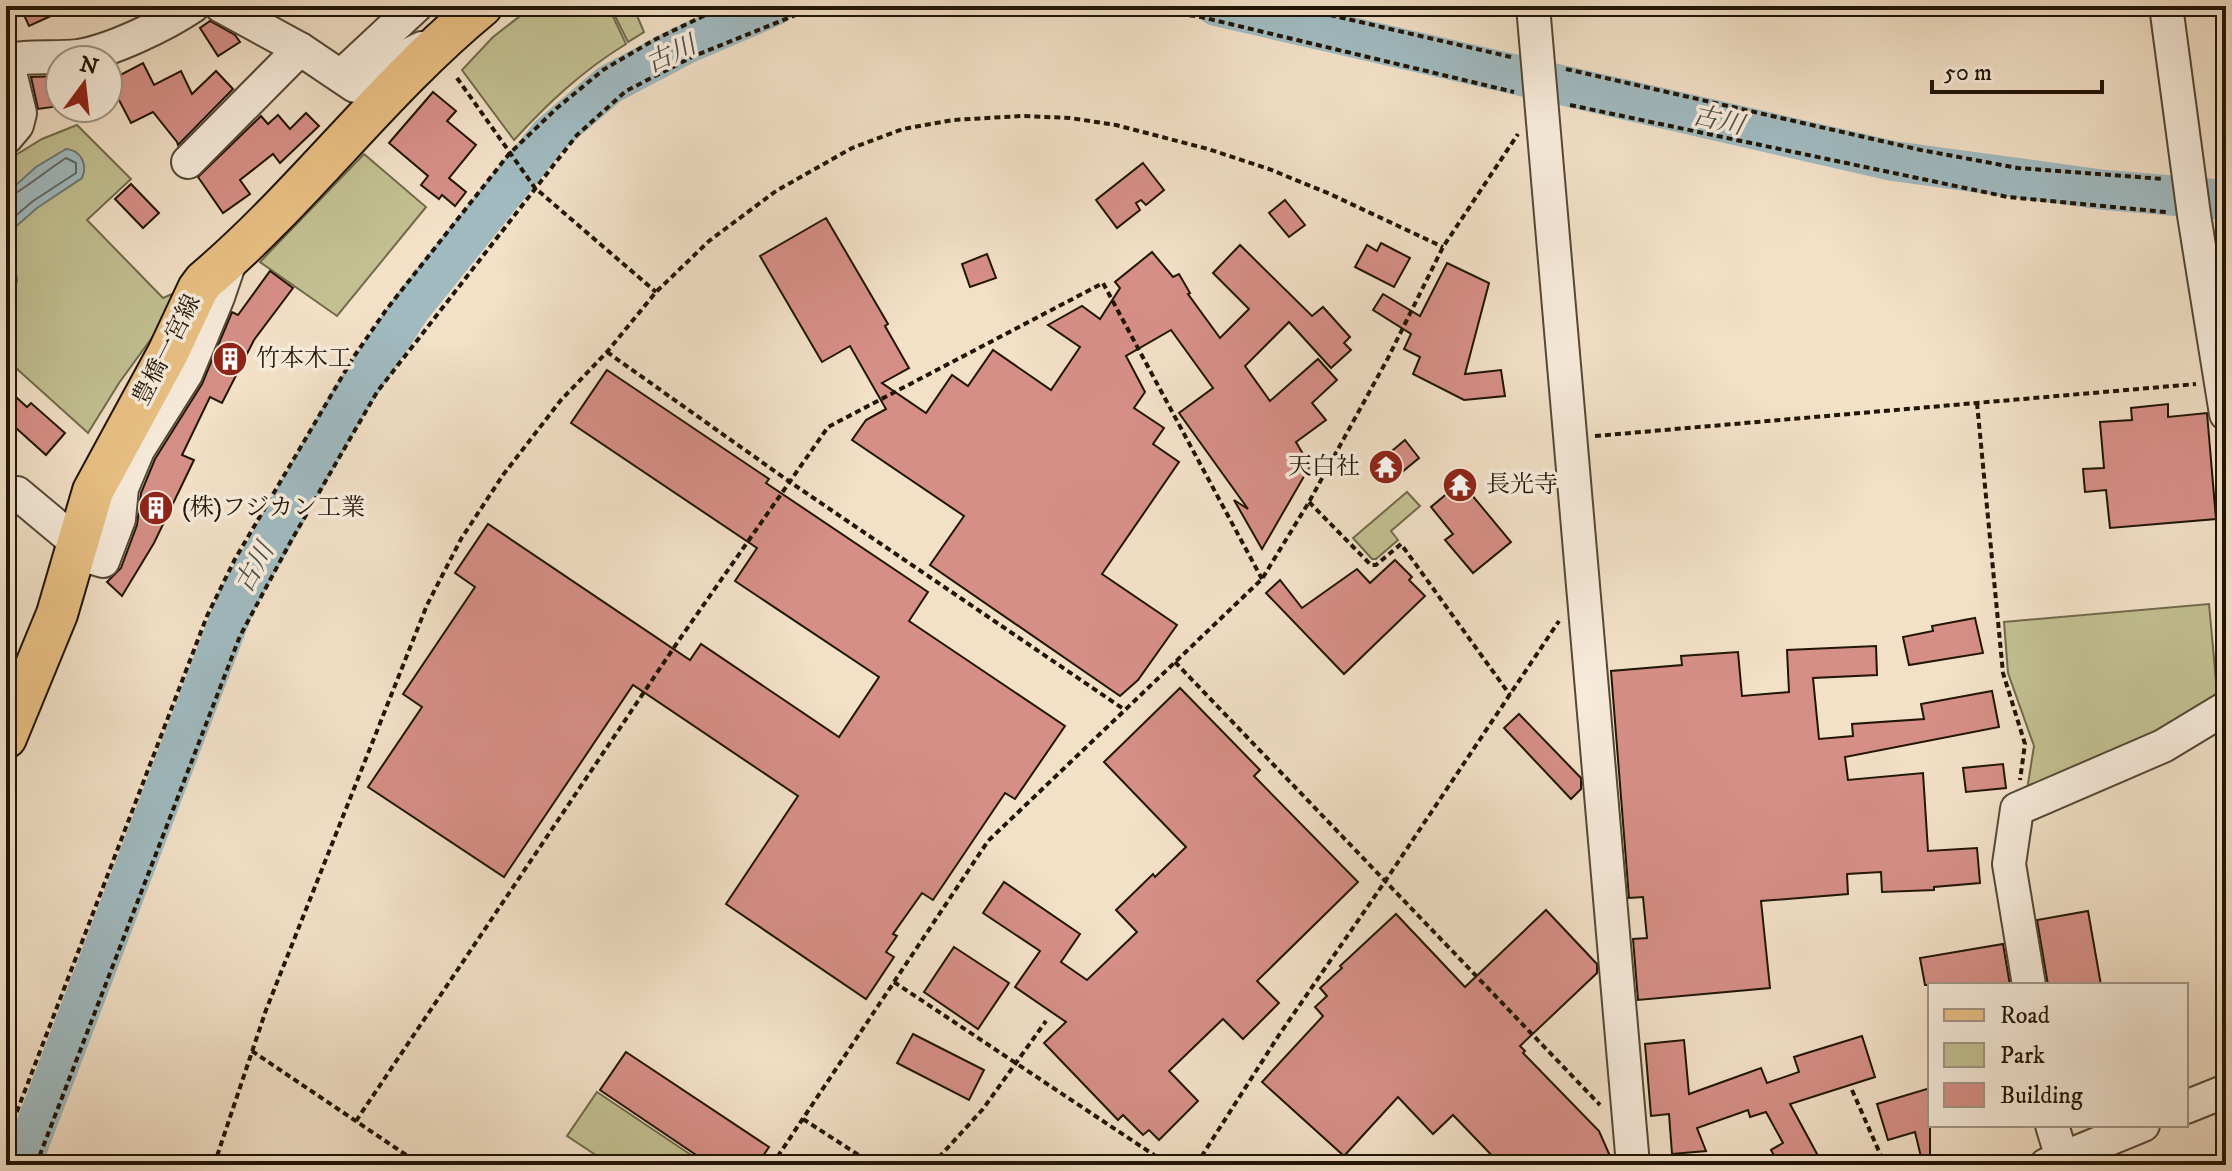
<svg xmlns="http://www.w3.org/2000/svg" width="2232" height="1171" viewBox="0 0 2232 1171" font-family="'IM FELL DW Pica','Noto Serif JP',serif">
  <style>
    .green { fill: #c2c091; stroke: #716a4c; stroke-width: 2 }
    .water { fill: #a0bac0; stroke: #6d7876; stroke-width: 2 }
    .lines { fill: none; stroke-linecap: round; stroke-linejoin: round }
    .shore { stroke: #606863; stroke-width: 2 }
    .river { stroke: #a0bac0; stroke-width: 40 }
    .building { fill: #d68f87; stroke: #201506; stroke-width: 2 }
    .minor-casing { stroke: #544836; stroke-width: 36 }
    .major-casing { stroke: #201506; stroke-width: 44 }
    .path { stroke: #201506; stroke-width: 4; stroke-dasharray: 6 4; stroke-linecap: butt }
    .minor { stroke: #f7ebdb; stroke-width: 32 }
    .major { stroke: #e9c084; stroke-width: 40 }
    .labels { text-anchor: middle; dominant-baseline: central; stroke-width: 7; stroke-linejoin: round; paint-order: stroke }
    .street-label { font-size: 24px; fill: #201506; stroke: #f7ebdb }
    .poi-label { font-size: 24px; fill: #201506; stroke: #f7ebdb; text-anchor: start }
    .water-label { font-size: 26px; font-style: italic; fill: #4d4f47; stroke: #f7ebdb }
  </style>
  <rect width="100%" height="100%" fill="#f2e0c7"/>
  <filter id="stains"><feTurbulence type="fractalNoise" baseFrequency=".0025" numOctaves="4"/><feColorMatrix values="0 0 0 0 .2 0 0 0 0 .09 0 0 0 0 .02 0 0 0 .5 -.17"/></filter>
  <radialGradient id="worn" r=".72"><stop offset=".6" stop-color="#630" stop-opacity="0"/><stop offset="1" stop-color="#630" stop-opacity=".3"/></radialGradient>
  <g class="green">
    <path d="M533 6H608L626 44C582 71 548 103 514 140L462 70 493 37Z"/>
    <path d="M610 6H633L644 32 628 42Z"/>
    <path d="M77 125 131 179 87 220 163 298 172 294 178 302 119 383 88 433 6 359V294L17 282 16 273 6 265V161L42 139Z"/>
    <path d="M364 154 426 207 337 316 260 262Z"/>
    <path d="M1407 492 1420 506 1391 531 1398 540 1376 559H1372L1353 538Z"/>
    <path d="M2209 604 2218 703 2027 790 2034 746 2008 673 2004 622Z"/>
    <path d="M597 1092 706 1165H611L567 1136Z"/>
  </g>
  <path class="water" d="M66 149C81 150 88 165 82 178L37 208 6 235V194L36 167Z"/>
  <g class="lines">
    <path class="shore" d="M6 198C14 197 54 165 66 158L76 163V173L33 201 6 224"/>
    <g class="river">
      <path d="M1216 6 1893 161 2105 190 2226 200"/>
      <path d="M21 1165 236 602 347 405 411 308 549 136 610 84 684 45 774 6"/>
    </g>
  </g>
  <g class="building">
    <path d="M20 6H73L29 26Z"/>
    <path d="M210 21 235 35 240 42 218 56 200 28Z"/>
    <path d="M143 63 154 85 181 71 192 94 216 71 233 89 178 145 177 142 153 112 131 123 109 81Z"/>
    <path d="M60 76V106L38 109 31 77Z"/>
    <path d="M433 92 456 111 447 121 476 145 449 178 466 192 455 206 442 195 439 199 421 185 428 176 389 143Z"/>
    <path d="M306 113 319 126 280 163 273 154 240 180 250 194 223 213 198 177 261 116 268 124 278 115 290 129Z"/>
    <path d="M1143 163 1164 190 1146 205 1141 200 1136 203 1140 210 1117 228 1096 200Z"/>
    <path d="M131 184 159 213 143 228 115 199Z"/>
    <path d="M1285 200 1305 225 1289 237 1269 213Z"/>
    <path d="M826 218 888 324 885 326 909 368 882 383 926 413 952 375 968 386 993 350 1051 390 1080 347 1048 325 1082 306 1100 319 1120 288 1115 282 1152 252 1173 277 1179 274 1190 293 1188 294 1220 338 1249 309 1213 273 1240 245 1312 316 1323 307 1350 337 1344 343 1351 350 1331 368 1289 322 1245 366 1270 401 1318 359 1337 380 1312 403 1326 420 1296 442 1310 466 1262 549 1234 500 1248 509 1179 413 1213 388 1171 330 1126 356 1145 392 1134 408 1164 428 1153 444 1179 462 1102 574 1177 625 1138 680 1120 696 930 565 964 516 852 440 866 420 886 409 850 346 822 362 760 256Z"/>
    <path d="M1381 243 1410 258 1394 287 1355 267 1367 245 1377 251Z"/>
    <path d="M987 254 996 278 970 287 962 264Z"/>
    <path d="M1447 263 1489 283 1465 374 1501 370 1505 396 1464 400 1413 374 1420 357 1404 349 1411 334 1373 310 1383 294 1420 316Z"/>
    <path d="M270 271 293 288 254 340 222 403 210 397 182 455 194 460 154 543 122 596 107 582 121 568 137 525 141 493 155 459 202 384 232 312 238 315Z"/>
    <path d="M607 370 769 479 766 483 928 592 909 621 1065 726 1015 799 1005 793 933 900 922 893 893 934 897 936 886 952 894 957 866 999 726 904 798 796 633 685 504 877 368 787 422 707 403 694 475 587 455 573 488 524 690 660 701 644 839 737 879 677 735 581 757 548 571 423Z"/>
    <path d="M6 388 27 407 31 403 65 433 46 455 6 419Z"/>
    <path d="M2168 404V417L2207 413 2216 519 2110 528 2106 490 2085 492 2083 469 2104 468 2100 422 2132 420 2131 408Z"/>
    <path d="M1405 440 1419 458 1402 472 1387 455Z"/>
    <path d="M1461 482 1511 542 1473 573 1445 540 1453 534 1431 507Z"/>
    <path d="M1395 560 1412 577 1409 580 1425 596 1344 674 1266 593 1280 580 1302 608 1357 569 1370 583Z"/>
    <path d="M1975 618 1983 653 1909 665 1903 637 1933 631 1932 626Z"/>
    <path d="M1876 646 1877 675 1813 678 1819 739 1853 736 1852 724 1924 719 1921 704 1992 691 1999 727 1845 757 1848 780 1923 773 1928 851 1977 848 1980 883 1934 887V890L1882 892 1881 872 1847 874 1848 894 1761 901 1770 988 1638 1000 1633 939 1647 938 1643 897 1629 898 1611 671 1682 665 1681 656 1738 652 1742 696 1789 692 1787 650Z"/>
    <path d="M1180 688 1260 770 1254 776 1358 882 1257 981 1279 1003 1243 1039 1223 1019 1169 1071 1198 1101 1159 1140 1149 1130 1143 1135 1123 1115 1118 1120 1044 1043 1066 1022 1015 987 1040 951 983 913 1004 882 1080 934 1061 962 1087 980 1137 932 1116 910 1153 874 1155 877 1186 847 1104 762Z"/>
    <path d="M1519 714 1581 778V789L1571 799 1504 728Z"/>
    <path d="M2003 764 2006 788 1966 792 1963 768Z"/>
    <path d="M1546 910 1597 964V973L1520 1046 1525 1051 1523 1053 1599 1131 1614 1165H1501L1453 1115 1433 1134 1398 1097 1344 1156 1262 1082 1323 1016 1315 1007 1327 996 1320 988 1342 968 1340 966 1396 914 1465 987Z"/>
    <path d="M2088 911 2101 985H2048L2037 920Z"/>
    <path d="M2003 944 2010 985H1925L1920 958Z"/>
    <path d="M954 947 1009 983 978 1029 924 992Z"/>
    <path d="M913 1034 984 1070 969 1100 897 1063Z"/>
    <path d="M1862 1036 1875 1077 1790 1104 1823 1165H1779L1771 1150 1783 1143 1766 1112 1750 1117 1748 1110 1697 1128 1706 1151 1672 1154 1669 1114 1651 1116 1645 1044 1684 1040 1689 1094 1761 1068 1767 1083 1799 1072 1794 1057Z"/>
    <path d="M626 1052 769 1147 757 1165H711L600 1090Z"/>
    <path d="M1930 1088V1165H1923L1915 1132 1888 1140 1877 1104Z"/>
  </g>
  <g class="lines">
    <g class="minor-casing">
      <g id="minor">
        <path d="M221 6 300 49 355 86C379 78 398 58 422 48"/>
        <path d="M1533 6 1633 1165"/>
        <path d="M2166 6 2194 215 2226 414"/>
        <path d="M6 56 20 113 17 125 6 138"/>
        <path d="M9 60C32 55 54 59 78 56 111 51 165 25 193 6"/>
        <path d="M341 76 416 6"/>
        <path d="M188 162 300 49"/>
        <path d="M17 493 78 544 86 556 103 561 119 519 122 488 138 450 186 374 218 297 231 259"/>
        <path d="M2029 985 2009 864 2017 809 2163 746 2226 708"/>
        <path d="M2186 1107 2226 1091"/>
        <path d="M2052 1125 2062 1158"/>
        <path d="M2046 1165 2143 1125"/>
      </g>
    </g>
    <g class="major-casing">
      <path id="major" d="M6 738 57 614 93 491 168 353 198 289 204 281C304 196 381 89 482 6"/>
    </g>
    <g class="path">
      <path d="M1130 6 1201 17 1514 92"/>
      <path d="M1291 6 1511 57"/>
      <path d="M1566 69 1921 150 2018 168 2163 179"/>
      <path d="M457 78 535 188 656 292"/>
      <path d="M1570 105 2008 197 2166 212"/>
      <path d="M2215 184H2226"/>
      <path d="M607 352 790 482 1125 710"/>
      <path d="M1977 403 2003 673 2025 744 2020 780"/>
      <path d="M1595 436 2196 384"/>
      <path d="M1309 502 1371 565H1376L1401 544 1510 695"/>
      <path d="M1175 662 1600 1105"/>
      <path d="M894 982 1169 1165"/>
      <path d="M252 1051 421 1165"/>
      <path d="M1852 1090 1885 1165"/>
      <path d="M803 1119 874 1165"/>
      <path d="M356 1121 679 640 828 427 1103 283 1262 579"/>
      <path d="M6 1140 207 616 235 559 353 358 386 310 509 154 557 108 603 70 654 40 724 6"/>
      <path d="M1203 1155 1218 1165"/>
      <path d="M661 1160 668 1165"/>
      <path d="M36 1165 240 636 291 541 377 392 577 135 626 91 694 56 818 6"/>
      <path d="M214 1165 266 1010 427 605 461 539 503 475 561 400 607 352 656 292 709 241 776 191 852 148 903 129 953 120 1022 116 1070 118 1116 125 1208 149 1269 169 1330 194 1443 247"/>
      <path d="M772 1165 988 841 1262 579 1309 502 1388 358 1443 247 1518 134"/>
      <path d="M932 1165 983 1109 1046 1021"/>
      <path d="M1196 1165 1279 1035 1386 880 1559 621"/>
    </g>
    <use href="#minor" class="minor"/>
    <use href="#major" class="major"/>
  </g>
  <defs>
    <g id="building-disc" transform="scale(1.8)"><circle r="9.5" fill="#8f2418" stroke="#f7ebdb"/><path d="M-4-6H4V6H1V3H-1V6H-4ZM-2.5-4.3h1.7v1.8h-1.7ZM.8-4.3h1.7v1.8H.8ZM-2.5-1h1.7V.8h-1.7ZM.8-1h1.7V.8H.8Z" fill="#fff"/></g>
    <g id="temple-disc" transform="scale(1.8)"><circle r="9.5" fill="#8f2418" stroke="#f7ebdb"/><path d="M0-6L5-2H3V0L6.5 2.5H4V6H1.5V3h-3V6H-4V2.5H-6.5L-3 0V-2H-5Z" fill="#fff"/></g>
  </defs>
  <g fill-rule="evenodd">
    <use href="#building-disc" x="230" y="359"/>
    <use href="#temple-disc" x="1386" y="467"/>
    <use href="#temple-disc" x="1460" y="485"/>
    <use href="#building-disc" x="156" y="508"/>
  </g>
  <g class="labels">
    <g class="street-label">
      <text transform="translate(167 350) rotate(-63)">豊橋一宮線</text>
    </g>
    <g class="poi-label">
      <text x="256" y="359">竹本木工</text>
      <text x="1360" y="467" text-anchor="end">天白社</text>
      <text x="1486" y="485">長光寺</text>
      <text x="182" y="508">(株)フジカン工業</text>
    </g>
    <g class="water-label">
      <text transform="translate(671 55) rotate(-25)">古川</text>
      <text transform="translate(1718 121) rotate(13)">古川</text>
      <text transform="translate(255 568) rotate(-61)">古川</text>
    </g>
  </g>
  <rect width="2232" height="1171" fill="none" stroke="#f2e0c7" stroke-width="32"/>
  <rect x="8" y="8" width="2216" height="1155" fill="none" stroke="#201506" stroke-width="4"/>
  <rect x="16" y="16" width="2200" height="1139" fill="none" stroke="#201506" stroke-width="2"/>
  <rect x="1928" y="983" width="260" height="144" fill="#f7ebdb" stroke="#a19586" stroke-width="2"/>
  <rect x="1944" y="1009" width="40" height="12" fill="#e9c084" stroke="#a19586" stroke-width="2"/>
  <text x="2000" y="1023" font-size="24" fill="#201506">Road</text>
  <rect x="1944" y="1043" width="40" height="24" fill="#c2c091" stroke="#a19586" stroke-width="2"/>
  <text x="2000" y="1063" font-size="24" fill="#201506">Park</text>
  <rect x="1944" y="1083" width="40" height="24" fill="#d68f87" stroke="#a19586" stroke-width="2"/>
  <text x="2000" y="1103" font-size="24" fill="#201506">Building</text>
  <g transform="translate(84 84) rotate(15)"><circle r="38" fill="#f7ebdb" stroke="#a19586" stroke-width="2"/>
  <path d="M0-6L14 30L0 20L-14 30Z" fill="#8f2418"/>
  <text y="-12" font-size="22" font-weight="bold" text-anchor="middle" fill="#201506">N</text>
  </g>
  <path d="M1932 80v12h170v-12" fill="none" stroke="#201506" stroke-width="4"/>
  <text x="1944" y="80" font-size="24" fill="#201506" stroke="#f7ebdb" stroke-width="6" paint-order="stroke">50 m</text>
  <rect width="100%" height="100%" filter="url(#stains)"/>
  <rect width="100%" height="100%" fill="url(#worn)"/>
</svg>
